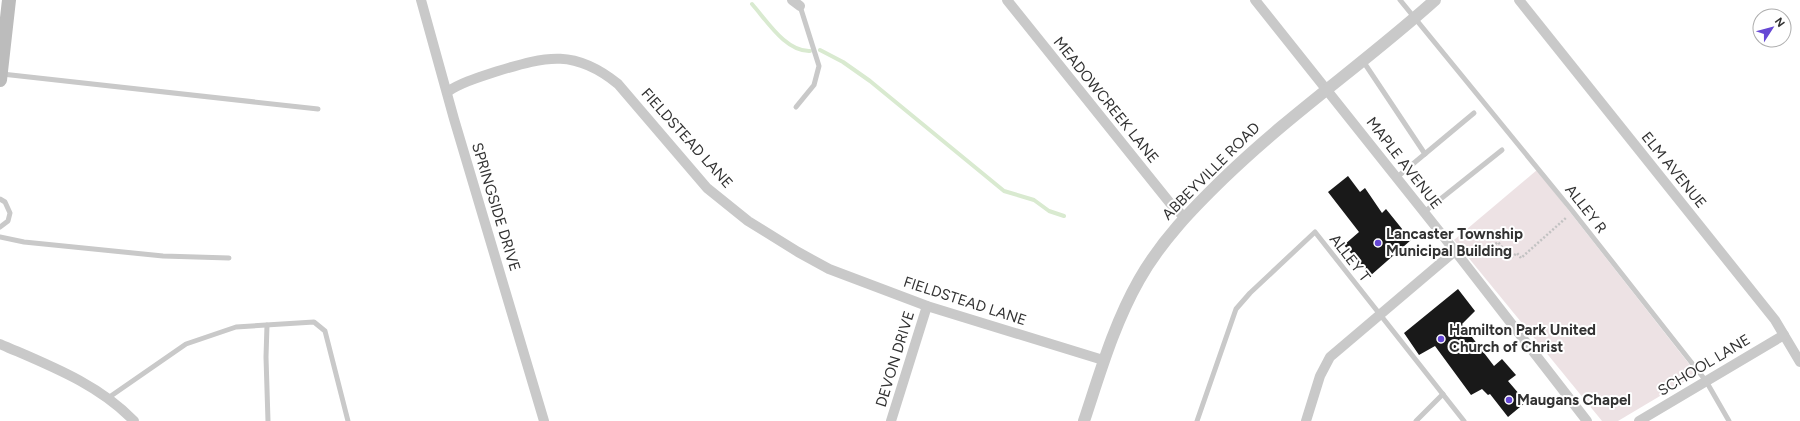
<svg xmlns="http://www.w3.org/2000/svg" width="1800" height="421" viewBox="0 0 1800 421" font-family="Figtree,sans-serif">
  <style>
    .green { fill: #ede2e4 }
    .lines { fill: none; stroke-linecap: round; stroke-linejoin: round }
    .stream { stroke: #d9ead0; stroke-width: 4 }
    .building { fill: #191919 }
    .path { stroke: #c2c2c2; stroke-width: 2.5; stroke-dasharray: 2 2; stroke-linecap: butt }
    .service { stroke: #c9c9c9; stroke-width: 5 }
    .minor { stroke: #c9c9c9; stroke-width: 10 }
    .tertiary { stroke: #c9c9c9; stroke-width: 12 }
    .secondary { stroke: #bcbcbc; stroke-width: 14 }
    .poi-dot { fill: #6648d4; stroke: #fff; stroke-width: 1.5 }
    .labels { text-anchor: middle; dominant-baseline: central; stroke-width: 4; stroke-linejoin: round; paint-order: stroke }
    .street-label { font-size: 15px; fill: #323232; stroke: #fff }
    .poi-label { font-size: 15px; font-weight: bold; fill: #323232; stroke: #fff; text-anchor: start }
  </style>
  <rect width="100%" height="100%" fill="#fff"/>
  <path class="green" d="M1537 170 1697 374 1618 421H1602L1454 240Z"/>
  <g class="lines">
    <g class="stream">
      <path d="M752 4C767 21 786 52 810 51"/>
      <path d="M820 50 843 62 870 81 1004 191 1034 200 1049 211 1064 216"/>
    </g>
  </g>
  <g class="building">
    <path d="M1348 176 1360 192 1365 188 1382 213 1386 209 1411 240 1370 276 1344 245 1359 232 1328 192Z"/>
    <path d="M1458 289 1475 311 1462 324 1494 366 1502 359 1516 375 1508 381 1526 402 1508 417 1490 394 1488 395 1482 389 1471 395 1435 346 1419 355 1404 333Z"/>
  </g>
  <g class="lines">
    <path class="path" d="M1483 254 1498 242 1511 258 1517 253 1521 258 1567 217"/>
    <g class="service">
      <path d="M1400 0 1570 208 1706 381 1729 421"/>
      <path d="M1363 61 1425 154"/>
      <path d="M2 74 318 109"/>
      <path d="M796 107 814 85 819 66 800 6"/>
      <path d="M1396 178 1474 113"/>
      <path d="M0 199 5 202 10 213 8 221 0 227"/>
      <path d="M1423 213 1502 150"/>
      <path d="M0 237 24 242 163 256 229 258"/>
      <path d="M267 325 266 357 268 421"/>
      <path d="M108 398 186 344 236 327 314 322 325 331 348 421"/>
      <path d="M1197 421 1236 309 1250 293 1315 232 1464 421"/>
      <path d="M1416 421 1443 394"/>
    </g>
    <g class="minor">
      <path d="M421 0 454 119 544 421"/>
      <path d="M792 0 800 6"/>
      <path d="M1007 0 1170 203 1184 217"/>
      <path d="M1255 0 1455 251 1587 421"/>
      <path d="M1519 0 1775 320 1800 362"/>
      <path d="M447 92C462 82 480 77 498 71 547 56 575 49 618 84L707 188 748 221 798 252 829 269 927 306 1103 360"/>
      <path d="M0 344C48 365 97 383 134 421"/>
      <path d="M891 421 927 306"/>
      <path d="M1306 421 1320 376 1330 357 1455 251"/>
      <path d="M1639 421 1784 335"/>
    </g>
    <path class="tertiary" d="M1084 421C1100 373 1114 324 1139 280 1161 241 1192 209 1224 178 1290 114 1366 62 1435 0"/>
    <path class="secondary" d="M0 80 9 0"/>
  </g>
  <g class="poi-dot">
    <circle cx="1378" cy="243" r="4"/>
    <circle cx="1441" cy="339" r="4"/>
    <circle cx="1509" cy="400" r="4"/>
  </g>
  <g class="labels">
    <g class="street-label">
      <text transform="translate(1106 100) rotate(51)">MEADOWCREEK LANE</text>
      <text transform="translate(687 138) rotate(48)">FIELDSTEAD LANE</text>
      <text transform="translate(1404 163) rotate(52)">MAPLE AVENUE</text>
      <text transform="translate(1674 170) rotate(51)">ELM AVENUE</text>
      <text transform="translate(1211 171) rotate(-45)">ABBEYVILLE ROAD</text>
      <text transform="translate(496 207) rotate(73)">SPRINGSIDE DRIVE</text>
      <text transform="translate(1586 209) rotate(52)">ALLEY R</text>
      <text transform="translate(1350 258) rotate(52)">ALLEY T</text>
      <text transform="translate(965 301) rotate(18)">FIELDSTEAD LANE</text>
      <text transform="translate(895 359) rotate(-73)">DEVON DRIVE</text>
      <text transform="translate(1704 365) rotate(-31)">SCHOOL LANE</text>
    </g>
    <g class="poi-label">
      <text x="1386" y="234">Lancaster Township<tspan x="1386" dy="17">Municipal Building</tspan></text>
      <text x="1449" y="330">Hamilton Park United<tspan x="1449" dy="17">Church of Christ</tspan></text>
      <text x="1517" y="400">Maugans Chapel</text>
    </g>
  </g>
  <g transform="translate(1772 28) rotate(54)"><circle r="19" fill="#ffffff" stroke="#adadad"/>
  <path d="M0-3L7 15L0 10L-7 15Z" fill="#6648d4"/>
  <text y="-6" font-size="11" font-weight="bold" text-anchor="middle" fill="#323232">N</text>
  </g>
</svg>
